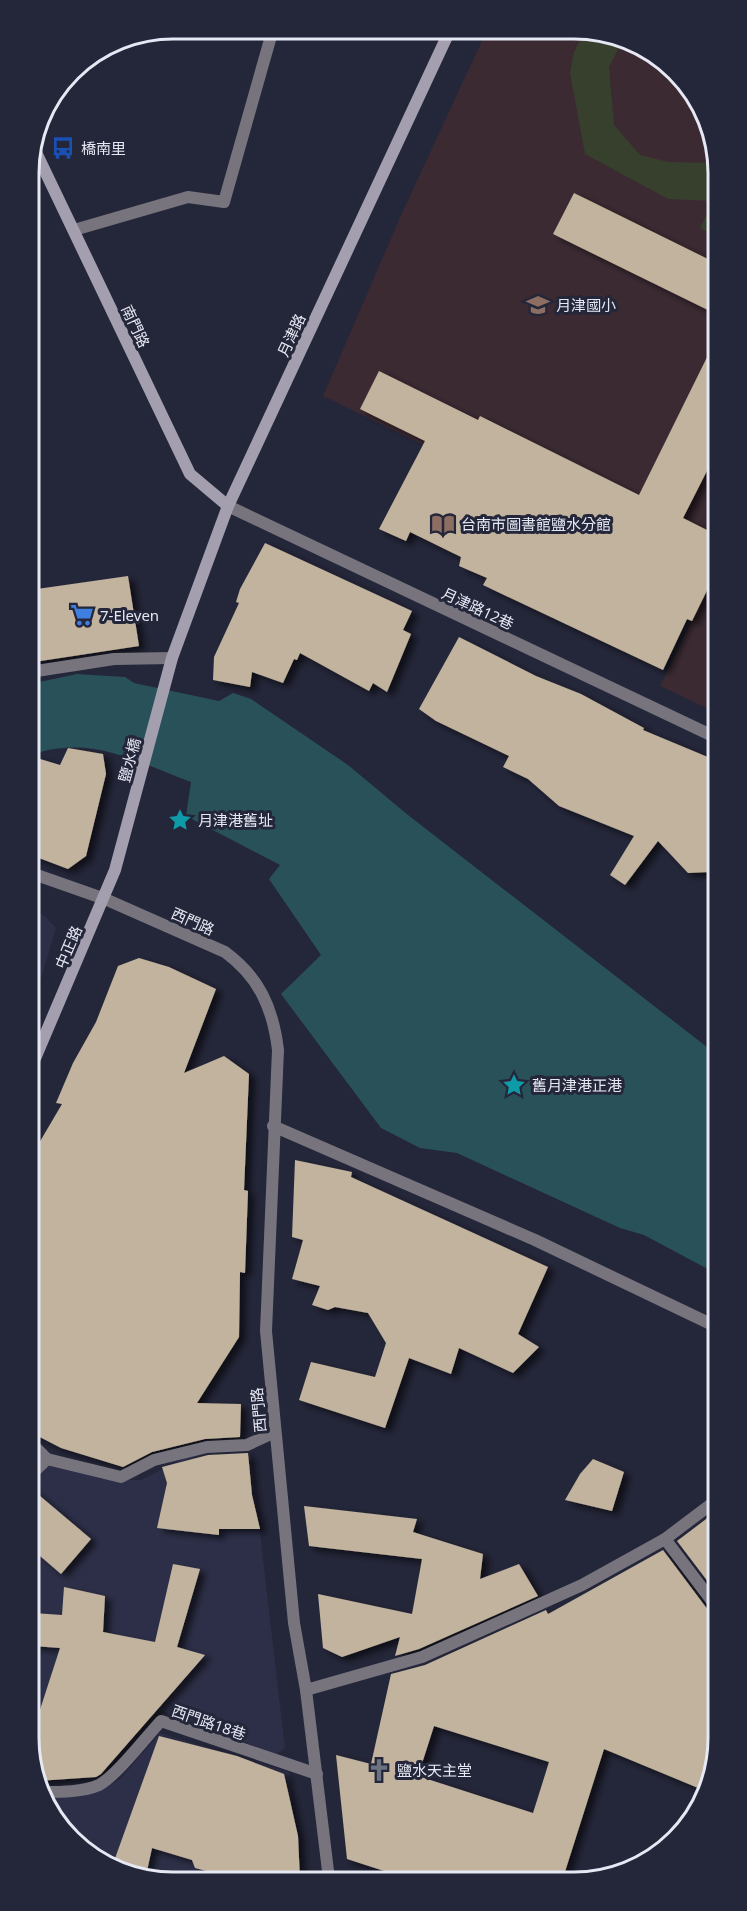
<svg xmlns="http://www.w3.org/2000/svg" width="747" height="1911" viewBox="0 0 747 1911" font-family="'Noto Sans','Noto Sans TC',sans-serif">
  <style>
    .built { fill: #2d2f48 }
    .education { fill: #3b2a32 }
    .green { fill: #37402d }
    .water { fill: #29515a }
    .building { fill: #c1b39d; fill-rule: evenodd; filter: url(#shadow) }
    .lines { fill: none; stroke-linecap: round; stroke-linejoin: round }
    .lane { stroke: #77747e; stroke-width: 12 }
    .street { stroke: #77747e; stroke-width: 12 }
    .secondary { stroke: #a49faf; stroke-width: 12 }
    .labels { text-anchor: middle; dominant-baseline: central; stroke-width: 6; stroke-linejoin: round; paint-order: stroke }
    .poi-label { font-size: 15px; fill: #e6e8f4; stroke: #242639; text-anchor: start }
    .street-label { font-size: 15px; fill: #e6e8f4; stroke: #242639 }
    .rim { fill: none; stroke: #e6e8f4; stroke-width: 3 }
  </style>
  <defs>
    <filter id="shadow"><feDropShadow dx="6" dy="4" stdDeviation="3" flood-color="#0009"/></filter>
  </defs>
  <rect width="100%" height="100%" fill="#242639"/>
  <g class="built">
    <path d="M31 910 42 914 56 928 31 1011Z"/>
    <path d="M251 1456 285 1748 276 1754 162 1711 152 1716 98 1774 38 1783 33 1775V1485L52 1461 101 1479 141 1480 184 1458Z"/>
    <path d="M160 1733 289 1772 300 1879 145 1880 77 1846 46 1795H89L119 1780Z"/>
  </g>
  <path class="education" d="M487 30 602 31 670 65 714 136 715 712 660 686 709 585 323 396 402 213Z"/>
  <path class="green" d="M585 31H602L622 41 609 67 614 125 640 155 668 162 714 163V235L700 228 713 201 668 199 585 154 570 73 574 52Z"/>
  <path class="water" d="M77 674 125 677 134 683 219 701 233 693 251 699 348 765 408 815 716 1054 717 1274 644 1235 620 1228 457 1153 420 1148 381 1128 281 994 321 955 269 879 280 865 186 816 191 782C134 761 91 734 30 755V684Z"/>
  <g class="building">
    <path d="M574 193 714 262V313L553 234Z"/>
    <path d="M714 343 715 455 683 518 715 534V574L692 621 687 619 663 670 483 585 487 578 459 566 461 557 410 532 406 541 379 529 425 441 360 409 379 371 478 420 480 416 639 495Z"/>
    <path d="M265 543 412 611 403 630 411 634 387 692 373 683 369 691 300 653 297 660 294 659 283 683 252 672 250 687 213 680 214 657 239 603 236 602 240 589Z"/>
    <path d="M128 576 139 646 34 662 30 639V590Z"/>
    <path d="M459 637 536 676 581 694 644 728 643 730 715 760 716 859 710 872 688 873 658 841 625 885 610 875 634 836 559 806 528 779 503 767 509 756 436 721 419 709Z"/>
    <path d="M68 748 103 754 106 774 86 856 68 869 31 855V779L37 758 60 765Z"/>
    <path d="M139 958 169 967 216 989 184 1073 224 1056 249 1074 244 1190 248 1191 245 1273 240 1272 239 1337 197 1403 241 1404 240 1437 205 1439 152 1452 123 1467 61 1448 32 1433V1155L62 1104 56 1103 73 1063 96 1022 118 966Z"/>
    <path d="M295 1160 352 1172 351 1177 548 1267 518 1334 539 1347 513 1373 459 1348 451 1374 409 1358 385 1428 299 1400 311 1362 375 1377 386 1343 368 1313 335 1307 328 1310 312 1305 320 1286 292 1279 303 1240 292 1237Z"/>
    <path d="M248 1453 252 1495 260 1529H219V1535L157 1528 167 1483 162 1467 208 1455Z"/>
    <path d="M593 1459 624 1472 612 1511 565 1500 580 1474Z"/>
    <path d="M33 1490 91 1539 61 1574 33 1550Z"/>
    <path d="M304 1506 417 1519 413 1532 483 1554 480 1579 519 1564 538 1596 419 1649 395 1656 400 1637 342 1657 323 1648 318 1594 412 1614 422 1559 309 1546Z"/>
    <path d="M718 1510V1595L677 1541Z"/>
    <path d="M663 1550 711 1614 718 1617V1747L714 1768 703 1790 604 1749 563 1878 409 1879 347 1859 336 1755 371 1764 391 1674 425 1665 546 1610 548 1614ZM434 1726 549 1762 533 1813 418 1776Z"/>
    <path d="M173 1564 200 1569 177 1647 205 1655 101 1774 96 1777 37 1781 33 1775V1757H40L36 1722 60 1648 33 1646V1613L62 1615 64 1587 105 1596 103 1632 155 1642Z"/>
    <path d="M159 1736 237 1756 284 1774 298 1836 300 1879H237L195 1868 192 1860 152 1848 145 1880 113 1864Z"/>
  </g>
  <g class="lines">
    <g class="lane">
      <path d="M74 230 188 197 224 202 273 29"/>
      <path d="M228 506 715 737"/>
      <path d="M30 672 114 659 172 658"/>
      <path d="M31 873 105 899"/>
      <path d="M273 1126 535 1240 717 1327"/>
      <path d="M32 1444 47 1459 32 1474"/>
      <path d="M47 1459 121 1477 154 1460 207 1447 247 1445 275 1432"/>
      <path d="M665 1539 718 1609"/>
      <path d="M306 1690 422 1657 582 1585 665 1539 718 1499"/>
      <path d="M44 1792C61 1792 83 1792 99 1785 117 1775 146 1737 161 1721L317 1774"/>
    </g>
    <path class="street" d="M105 899 225 952C259 977 273 1008 278 1050L266 1331 294 1623 306 1690 329 1879"/>
    <g class="secondary">
      <path d="M33 146 190 474 228 506"/>
      <path d="M31 1068 115 870 172 658 228 506 450 30"/>
    </g>
  </g>
  <defs>
    <g id="bus-bare" transform="scale(1.8)"><path d="M-5-6H5V4H4V6H2V4H-2V6H-4V4H-5ZM-3.5-4V0h7V-4ZM-3.5 1.2v1.5H-2V1.2ZM2 1.2v1.5H3.5V1.2Z" fill="#1a4fb4" stroke="#242639" stroke-width="2.5" paint-order="stroke"/></g>
    <g id="school-bare" transform="scale(1.8)"><path d="M0-5L7-2L0 1L-7-2ZM-4 1L0 2.5L4 1V4Q0 6-4 4Z" fill="#8d6e63" stroke="#242639" stroke-width="2.5" paint-order="stroke"/></g>
    <g id="library-bare" transform="scale(1.8)"><path d="M-6-4Q-3-5.5-.7-3.5V5Q-3 3-6 4ZM6-4Q3-5.5 .7-3.5V5Q3 3 6 4Z" fill="#8d6e63" stroke="#242639" stroke-width="2.5" paint-order="stroke"/></g>
    <g id="supermarket-bare" transform="scale(1.8)"><path d="M-6-5.5h2.5l.6 2H6L4.5 2H-2.5L-4.4-4H-6ZM-1.5 3.2a1.3 1.3 0 1 0 .1 0ZM3 3.2a1.3 1.3 0 1 0 .1 0Z" fill="#3f7fe0" stroke="#242639" stroke-width="2.5" paint-order="stroke"/></g>
    <g id="sight-bare" transform="scale(1.8)"><path d="M0-6L1.8-2.2L6-1.7L2.9 1.2L3.7 5.4L0 3.3L-3.7 5.4L-2.9 1.2L-6-1.7L-1.8-2.2Z" fill="#0f9aa8" stroke="#242639" stroke-width="2.5" paint-order="stroke"/></g>
    <g id="church-bare" transform="scale(1.8)"><path d="M-1.2-6h2.4v3.5h3.3v2.4h-3.3V6h-2.4V-.1h-3.3v-2.4h3.3Z" fill="#6b7280" stroke="#242639" stroke-width="2.5" paint-order="stroke"/></g>
  </defs>
  <g fill-rule="evenodd">
    <use href="#bus-bare" x="63" y="148"/>
    <use href="#school-bare" x="538" y="305"/>
    <use href="#library-bare" x="443" y="524"/>
    <use href="#supermarket-bare" x="82" y="615"/>
    <use href="#sight-bare" x="180" y="820"/>
    <use href="#sight-bare" x="514" y="1085"/>
    <use href="#church-bare" x="379" y="1770"/>
  </g>
  <g class="labels">
    <g class="poi-label">
      <text x="81" y="148">橋南里</text>
      <text x="556" y="305">月津國小</text>
      <text x="461" y="524">台南市圖書館鹽水分館</text>
      <text x="100" y="615">7-Eleven</text>
      <text x="198" y="820">月津港舊址</text>
      <text x="532" y="1085">舊月津港正港</text>
      <text x="397" y="1770">鹽水天主堂</text>
    </g>
    <g class="street-label">
      <text transform="translate(136 326) rotate(65)">南門路</text>
      <text transform="translate(291 335) rotate(-65)">月津路</text>
      <text transform="translate(478 608) rotate(25)">月津路12巷</text>
      <text transform="translate(129 760) rotate(-75)">鹽水橋</text>
      <text transform="translate(193 921) rotate(24)">西門路</text>
      <text transform="translate(68 947) rotate(-67)">中正路</text>
      <text transform="translate(258 1410) rotate(-95)">西門路</text>
      <text transform="translate(209 1722) rotate(19)">西門路18巷</text>
    </g>
  </g>
  <path d="M0 0H747V1911H0ZM173 39H574A134 134 0 0 1 708 173V1738A134 134 0 0 1 574 1872H173A134 134 0 0 1 39 1738V173A134 134 0 0 1 173 39Z" fill="#242639" fill-rule="evenodd"/>
  <path class="rim" d="M173 39H574A134 134 0 0 1 708 173V1738A134 134 0 0 1 574 1872H173A134 134 0 0 1 39 1738V173A134 134 0 0 1 173 39Z"/>
</svg>
